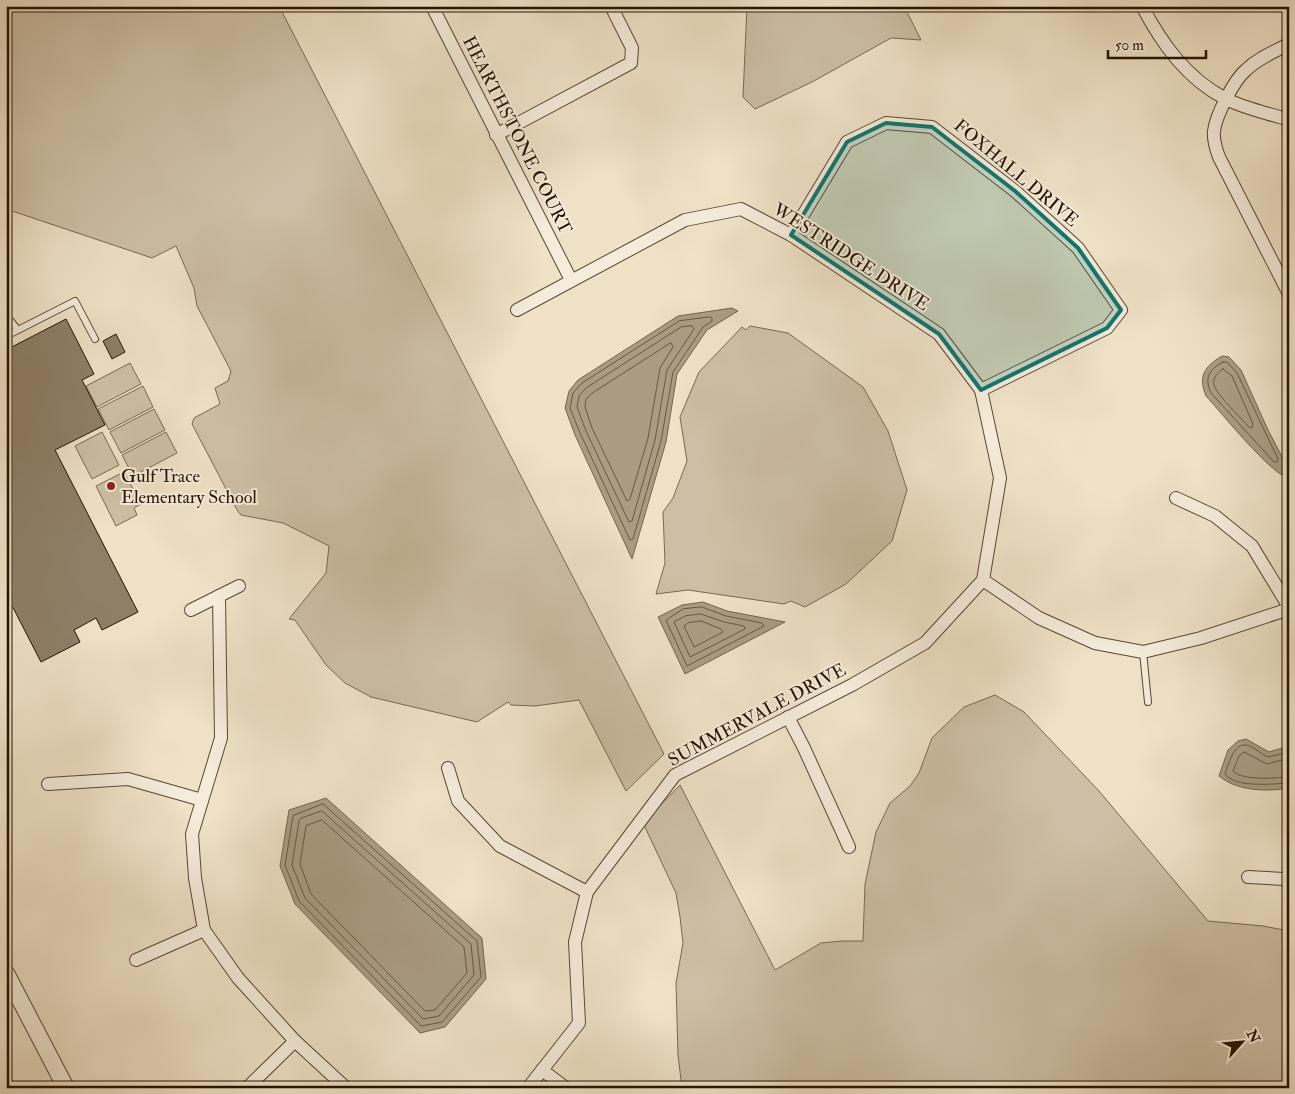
<svg xmlns="http://www.w3.org/2000/svg" width="1295" height="1094" viewBox="0 0 1295 1094" font-family="'IM FELL Double Pica',serif">
  <style>
    .green { fill: #cdbfa5; stroke: #796952 }
    .water { fill: #aa9c83; stroke: #75654f }
    .lines { fill: none; stroke-linecap: round; stroke-linejoin: round }
    .shore { stroke: #685842; stroke-width: 1 }
    .building { fill: #8e7f67; stroke: #251300 }
    .service-casing { stroke: #584732; stroke-width: 8 }
    .minor-casing { stroke: #584732; stroke-width: 14 }
    .tertiary-casing { stroke: #584732; stroke-width: 18 }
    .service { stroke: #f5ecdb; stroke-width: 6 }
    .minor { stroke: #f5ecdb; stroke-width: 12 }
    .tertiary { stroke: #f5ecdb; stroke-width: 16 }
    .marked { fill: #0f766e; fill-opacity: 0.2; stroke: #0f766e; stroke-width: 4; stroke-linejoin: round }
    .poi-dot { fill: #8f2418; stroke: #f5ecdb; stroke-width: 2 }
    .labels { text-anchor: middle; dominant-baseline: central; stroke-width: 4; stroke-linejoin: round; paint-order: stroke }
    .street-label { font-size: 18px; fill: #251300; stroke: #f5ecdb }
    .poi-label { font-size: 18px; fill: #251300; stroke: #f5ecdb; text-anchor: start }
  </style>
  <rect width="100%" height="100%" fill="#efe2c7"/>
  <filter id="stains"><feTurbulence type="fractalNoise" baseFrequency=".004" numOctaves="4"/><feColorMatrix values="0 0 0 0 .2 0 0 0 0 .09 0 0 0 0 .02 0 0 0 .5 -.17"/></filter>
  <radialGradient id="worn" r=".72"><stop offset=".6" stop-color="#630" stop-opacity="0"/><stop offset="1" stop-color="#630" stop-opacity=".3"/></radialGradient>
  <g class="green">
    <path d="M6 6H279L664 754 626 791 579 700 535 706 511 705 508 702 477 722 371 697 345 683 326 665 295 620 289 619 326 573 329 546 283 523 241 515 237 510 192 424 194 418 220 404 215 388 228 381 231 371 197 306 194 288 176 246 152 258 6 209Z"/>
    <path d="M747 6H904L921 40 891 38 812 82 755 109 743 97Z"/>
    <path d="M750 326 788 333 863 387 888 431 907 490 892 541 846 584 805 607 791 601 784 604 688 590 656 594 665 563 663 512 673 498 687 461 680 417 699 372 742 327 746 330Z"/>
    <path d="M130 363 141 384 97 407 86 386Z"/>
    <path d="M143 386 153 407 109 430 98 409Z"/>
    <path d="M154 409 165 430 121 453 110 432Z"/>
    <path d="M102 432 119 465 92 479 75 446Z"/>
    <path d="M166 432 177 453 133 476 122 455Z"/>
    <path d="M124 472 141 504 134 508 137 515 116 526 96 486Z"/>
    <path d="M995 695 1024 712 1099 791 1208 921 1263 926 1289 931V1088H682L678 1055 676 983 683 943 680 917 676 893 643 823 680 785 775 970 821 943 842 941H863L865 884 876 832 890 803 910 786 919 773 932 738 964 707Z"/>
  </g>
  <g class="water">
    <path d="M732 308 738 311 707 330 677 374 666 442 632 559 575 435 565 408 569 391 578 380 678 316Z"/>
    <path d="M1222 356 1229 357 1241 370 1268 430 1289 470V478C1271 475 1221 412 1206 396 1198 376 1204 367 1222 356Z"/>
    <path d="M703 602 727 611 785 622 685 674 658 617 682 605Z"/>
    <path d="M1246 739 1269 752 1289 746V788C1266 792 1237 791 1219 776L1228 750 1238 741Z"/>
    <path d="M326 798 482 938 486 979 445 1027 420 1033 295 904 280 866 289 810Z"/>
  </g>
  <g class="lines">
    <g class="shore">
      <path d="M710 317 712 318V321L703 327 673 372 661 441 633 539 630 540 580 433 570 408 573 393 582 383 679 321Z"/>
      <path d="M692 326 694 329 667 370 655 440 632 521 629 522 586 431 577 407 579 396 586 388 681 327Z"/>
      <path d="M671 343 673 347 660 368 648 438 630 499 627 501 592 428 585 407 586 399 591 394Z"/>
      <path d="M1223 362H1227L1237 373 1278 459 1277 462H1274L1211 393C1204 378 1209 369 1223 362Z"/>
      <path d="M1223 369 1232 376 1253 424 1252 428 1249 427C1242 419 1216 394 1214 385 1212 378 1218 372 1223 369Z"/>
      <path d="M702 607 726 616 762 623 764 626 687 666 666 620 683 609Z"/>
      <path d="M701 614 724 622 744 626 745 629 690 657 674 622 685 616Z"/>
      <path d="M701 621 721 629 723 632 694 647 684 626 688 623Z"/>
      <path d="M1289 752 1268 757C1261 754 1253 746 1246 745 1234 743 1228 765 1225 774 1235 788 1272 784 1289 783"/>
      <path d="M1289 758 1267 764 1244 752 1239 756 1233 771C1242 781 1275 778 1289 777"/>
      <path d="M323 804 477 941 481 977 442 1022 421 1026 299 901 285 865 293 816Z"/>
      <path d="M322 811 471 944 474 975 439 1016 423 1019 305 898 292 865 299 821 300 819Z"/>
      <path d="M322 820 464 947 467 973 435 1010 425 1011 311 894 300 864 306 826Z"/>
    </g>
  </g>
  <g class="building">
    <path d="M66 319 94 374 82 380 105 425 55 450 138 612 102 630 96 618 74 630 80 642 41 662 6 594V350Z"/>
    <path d="M116 334 125 352 112 359 103 341Z"/>
  </g>
  <g class="lines">
    <g class="service-casing">
      <g id="service">
        <path d="M6 315 18 330 6 336"/>
        <path d="M18 330 75 301 95 339"/>
        <path d="M1143 652 1148 702"/>
      </g>
    </g>
    <g class="minor-casing">
      <g id="minor">
        <path d="M432 6 571 280"/>
        <path d="M1142 6C1162 44 1187 79 1226 99 1246 109 1268 113 1289 120"/>
        <path d="M1289 44C1274 52 1258 58 1246 70 1234 80 1216 115 1214 131 1213 140 1216 149 1219 157L1289 294"/>
        <path d="M496 135 631 63 632 48 611 6"/>
        <path d="M791 235 847 142 886 123 932 127 1015 191 1078 248 1121 310 1107 328 981 390"/>
        <path d="M517 310 685 220 741 209 791 235 939 334 981 390 1000 478 983 580 925 643 852 685 675 775 587 892 575 942 579 1023 528 1088"/>
        <path d="M1176 498 1215 516 1252 546 1289 607"/>
        <path d="M983 580 1039 618 1095 643 1143 652 1201 638 1289 609"/>
        <path d="M219 596 221 738 192 834 195 878 204 930 238 978 295 1041 346 1088"/>
        <path d="M191 610 239 586"/>
        <path d="M788 717 804 748 849 847"/>
        <path d="M448 768 458 801 500 846 587 892"/>
        <path d="M48 784 128 779 202 800"/>
        <path d="M1248 877 1284 879 1289 876"/>
        <path d="M136 960 204 930"/>
        <path d="M542 1070 566 1088"/>
        <path d="M247 1088 295 1041"/>
      </g>
    </g>
    <g class="tertiary-casing">
      <path id="tertiary" d="M6 973 66 1088"/>
    </g>
    <use href="#service" class="service"/>
    <use href="#minor" class="minor"/>
    <use href="#tertiary" class="tertiary"/>
  </g>
  <path class="marked" d="M886 123 932 127 1015 191 1078 248 1121 310 1107 328 981 390 939 334 791 235 847 142Z"/>
  <circle class="poi-dot" cx="111" cy="486" r="5"/>
  <g class="labels">
    <g class="street-label">
      <text transform="translate(517 135) rotate(63)">HEARTHSTONE COURT</text>
      <text transform="translate(1016 173) rotate(40)">FOXHALL DRIVE</text>
      <text transform="translate(851 257) rotate(33)">WESTRIDGE DRIVE</text>
      <text transform="translate(757 715) rotate(-28)">SUMMERVALE DRIVE</text>
    </g>
    <g class="poi-label">
      <text x="121" y="476">Gulf Trace<tspan x="121" dy="21">Elementary School</tspan></text>
    </g>
  </g>
  <rect width="1295" height="1094" fill="none" stroke="#efe2c7" stroke-width="25"/>
  <rect x="8" y="8" width="1280" height="1079" fill="none" stroke="#251300" stroke-width="2.5"/>
  <rect x="12" y="12" width="1270" height="1069" fill="none" stroke="#251300"/>
  <g transform="translate(1242 1042) rotate(63)" stroke="#f5ecdb" stroke-width="4" paint-order="stroke">
  <path d="M0-4L9 19L0 12L-9 19Z" fill="#251300"/>
  <text y="-8" font-size="14" font-weight="bold" text-anchor="middle" fill="#251300">N</text>
  </g>
  <path d="M1108 50v8h98v-8" fill="none" stroke="#251300" stroke-width="2.5"/>
  <text x="1115" y="50" font-size="15" fill="#251300" stroke="#f5ecdb" stroke-width="4" paint-order="stroke">50 m</text>
  <rect width="100%" height="100%" filter="url(#stains)"/>
  <rect width="100%" height="100%" fill="url(#worn)"/>
</svg>
